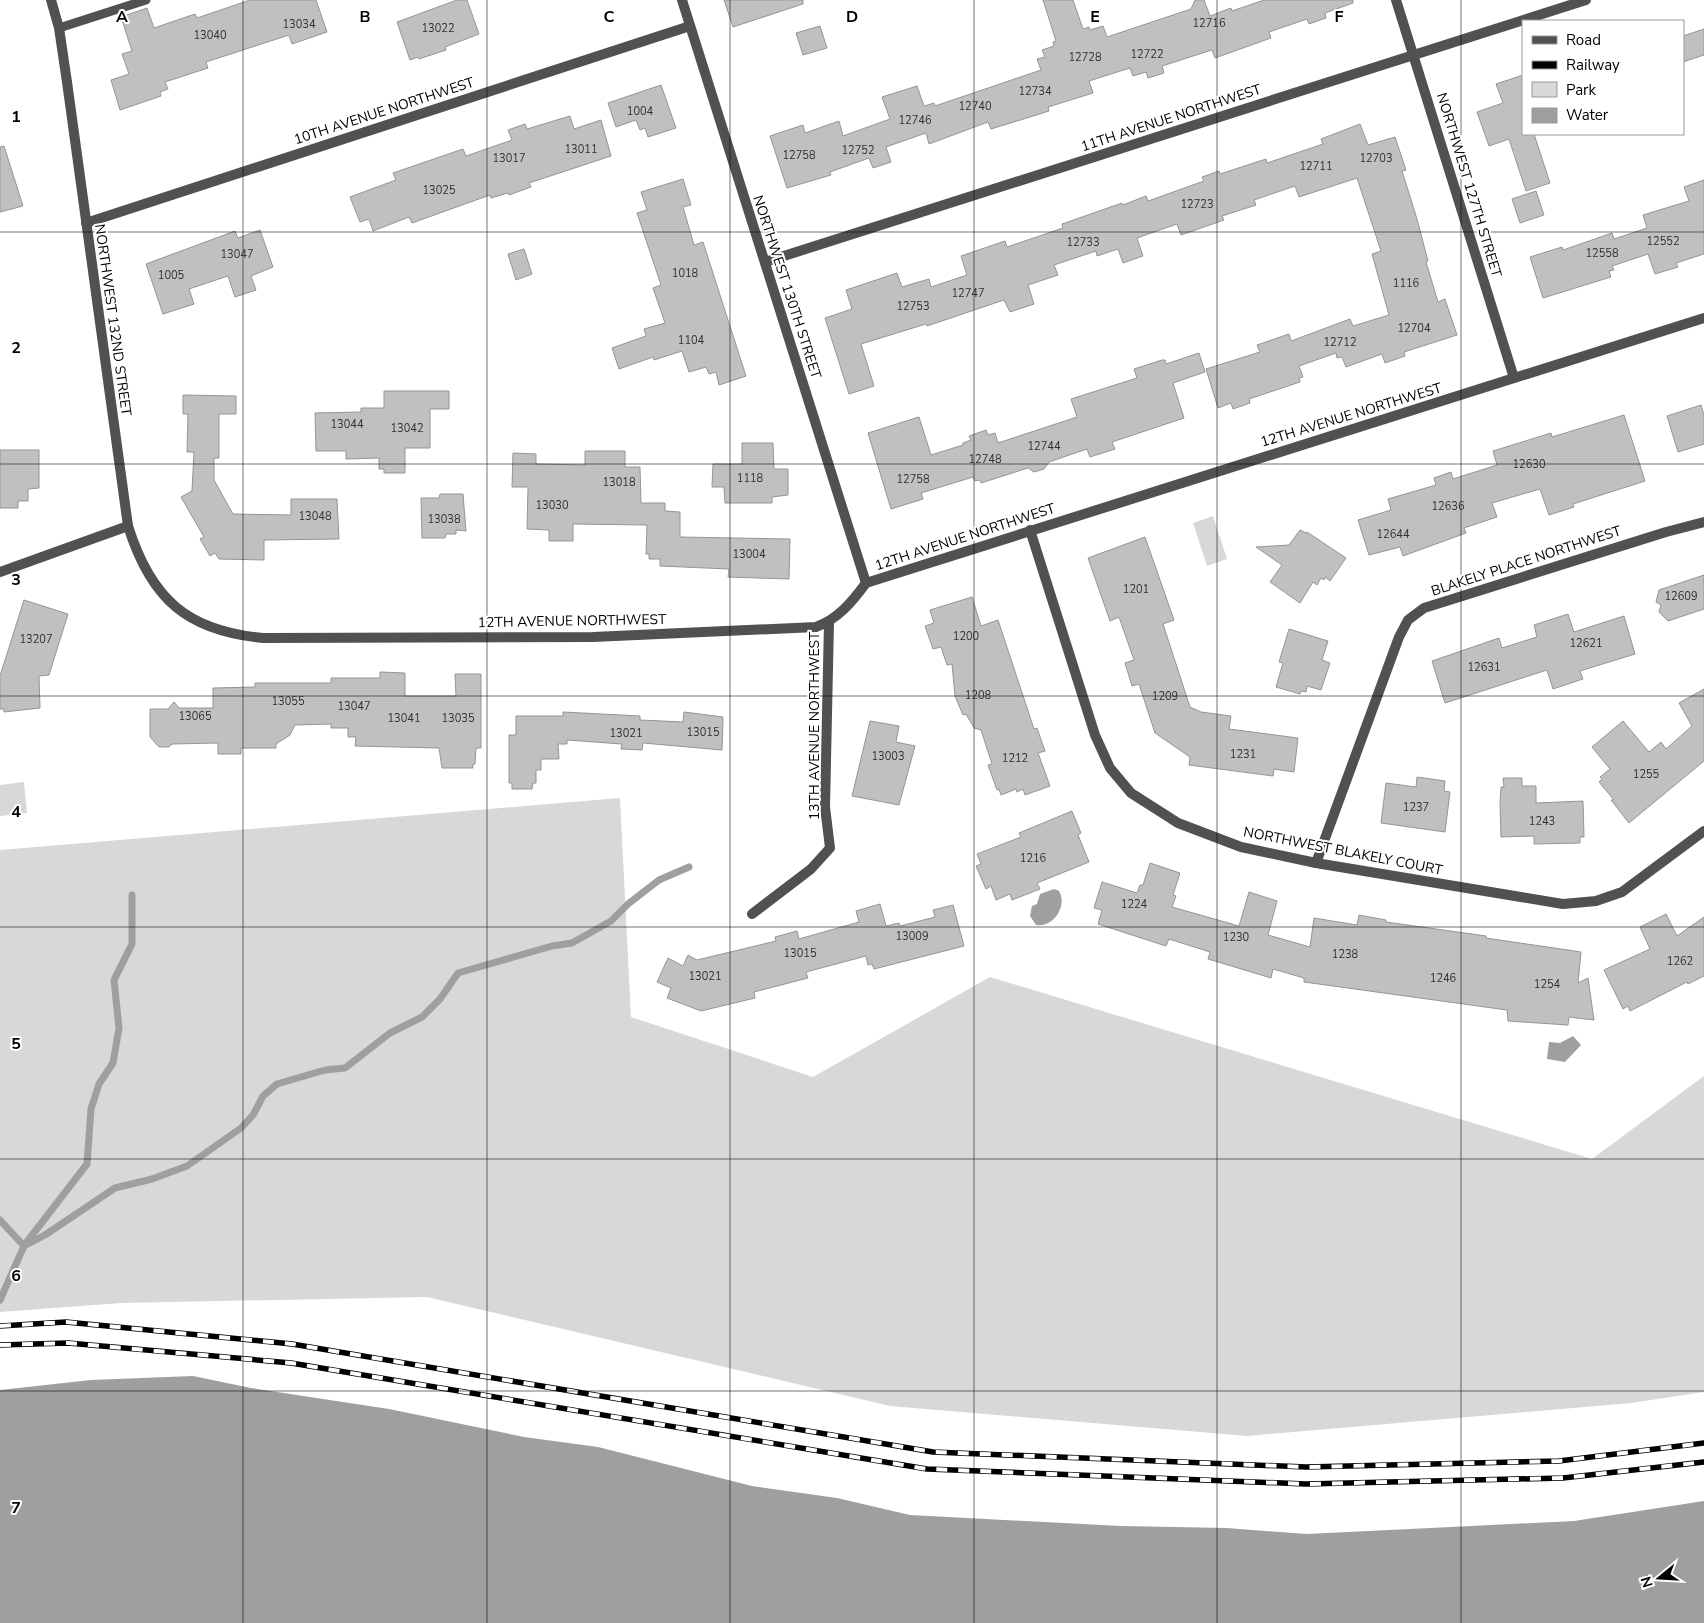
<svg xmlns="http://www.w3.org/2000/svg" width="1704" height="1623" viewBox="0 0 1704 1623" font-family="'Nunito Sans',sans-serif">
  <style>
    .green { fill: #d8d8d8 }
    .water { fill: #9f9f9f }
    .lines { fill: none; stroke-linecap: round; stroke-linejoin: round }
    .stream { stroke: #9f9f9f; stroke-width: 7 }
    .building { fill: #c0c0c0; stroke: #959595 }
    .service { stroke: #515151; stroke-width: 9 }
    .minor { stroke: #515151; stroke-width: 10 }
    .rail-casing { stroke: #000; stroke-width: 5.5 }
    .rail { stroke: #fff; stroke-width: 4; stroke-dasharray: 11; stroke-linecap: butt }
    .grid { fill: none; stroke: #000; stroke-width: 1; stroke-opacity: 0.55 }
    .labels { text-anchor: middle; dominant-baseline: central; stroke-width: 4; stroke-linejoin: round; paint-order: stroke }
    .number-label { font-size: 11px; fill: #303030 }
    .street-label { font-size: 14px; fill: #000; stroke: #fff }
    .grid-label { font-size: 16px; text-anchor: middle; font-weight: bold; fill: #000; stroke: #fff; stroke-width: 4; stroke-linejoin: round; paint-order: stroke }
  </style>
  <rect width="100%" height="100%" fill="#fff"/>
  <g class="green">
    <path d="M1213 516 1227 559 1207 566 1193 523Z"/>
    <path d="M24 782 27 813 0 816V785Z"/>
    <path d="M620 798 631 1017 813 1077 990 977 1592 1159 1704 1076V1392L1631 1403 1247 1436 890 1406 427 1297 121 1303 0 1312V850Z"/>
  </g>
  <g class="water">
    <path d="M1054 889 1059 891C1068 906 1053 928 1036 925L1030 916 1032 906 1037 904 1040 894Z"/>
    <path d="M1573 1036 1581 1045 1565 1062 1547 1059 1549 1042 1560 1043Z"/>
    <path d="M193 1376 251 1388 389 1409 524 1437 598 1447 752 1486 837 1498 910 1515 1121 1526 1227 1528 1307 1534 1574 1521 1704 1501V1623H0V1390L91 1380Z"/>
  </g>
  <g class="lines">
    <g class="stream">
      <path d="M0 1220 24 1246 0 1300"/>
      <path d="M26 1243 87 1164 91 1109 99 1084 113 1063 119 1028 114 980 132 944V895"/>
      <path d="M24 1246 45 1235 115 1188 152 1179 187 1166 241 1128 253 1115 263 1096 277 1084 325 1070 345 1068 390 1033 422 1017 440 999 458 973 552 946 572 943 611 921 628 904 659 880 689 867"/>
    </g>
  </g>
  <g class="building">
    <path d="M250 0H316L327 32 292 44 289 35 206 62 208 68 165 82 168 89 160 92 161 96 120 110 111 80 129 74 122 54 132 51 121 17 147 8 154 28 195 14 197 18Z"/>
    <path d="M457 0H467L479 34 445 47 446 50 419 59 418 57 410 60 397 22Z"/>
    <path d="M724 0H803V4L733 27Z"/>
    <path d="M1043 0H1073L1083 29 1089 27 1090 30 1103 26 1107 37 1191 9 1195 0H1204L1210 16 1231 8 1232 11 1264 0H1353V3L1325 13 1326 18 1309 24 1307 19 1269 32 1271 38 1215 58 1212 50 1162 66 1164 73 1148 78 1146 72 1133 76 1130 68 1089 81 1093 93 1048 107 1049 111 1030 117 991 129 988 122 929 144 926 133 886 147 891 162 873 168 869 158 830 172 831 175 787 188 770 136 803 125 805 133 839 121 843 136 890 119 882 97 917 86 924 106 934 103 935 106 1041 70 1037 59 1045 57 1042 50 1054 46 1053 42 1056 41Z"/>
    <path d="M820 26 827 48 803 55 796 33Z"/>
    <path d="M1704 29V55L1683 62V36Z"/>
    <path d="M1523 75V134H1534L1550 183 1526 191 1509 139 1489 146 1477 112 1503 103 1496 84Z"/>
    <path d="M661 85 676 128 648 137 645 128 640 130 636 120 616 127 608 103Z"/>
    <path d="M570 116 574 129 601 120 611 156 529 183 531 187 509 195 508 193 491 198 490 195 412 223 409 217 373 231 369 219 360 222 350 197 396 180 393 173 463 149 466 156 512 140 508 130 525 124 527 129Z"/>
    <path d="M1360 124 1368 145 1395 137 1406 170 1402 171 1417 219 1428 261 1426 262 1438 302 1445 299 1457 335 1404 352 1405 356 1385 363 1382 354 1346 367 1342 357 1337 358 1336 353 1299 366 1303 377 1299 378 1300 382 1249 399 1250 403 1233 409 1231 403 1218 408 1206 369 1260 352 1257 345 1289 334 1291 341 1350 319 1353 326 1389 315 1372 254 1381 251 1357 178 1299 197 1295 186 1254 200 1256 205 1222 216 1224 220 1181 235 1177 224 1137 238 1143 256 1123 263 1118 249 1097 256 1096 251 1054 265 1058 275 1028 285 1034 304 1010 312 1004 300 927 326 926 324 861 344 874 386 849 394 825 318 852 309 846 290 897 273 902 287 929 279 931 287 967 275 961 256 1005 241 1007 247 1063 228 1062 224 1122 203 1123 205 1146 196 1148 201 1204 181 1202 177 1219 171 1220 174 1266 159 1267 163 1323 144 1321 139Z"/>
    <path d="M4 146 23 206 0 212V147Z"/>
    <path d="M683 179 691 205 683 207 694 245 703 242 746 376 719 385 716 372 709 374 706 367 689 372 682 351 654 360 653 357 619 369 612 348 646 336 644 329 665 323 653 288 661 285 637 213 647 210 641 192Z"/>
    <path d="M1704 180V254L1676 263 1678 267 1655 274 1648 254 1612 266 1614 270 1609 271 1611 277 1543 298 1530 257 1562 247 1563 250 1612 233 1614 239 1647 228 1643 215 1689 201 1684 187Z"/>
    <path d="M1536 191 1544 215 1520 223 1512 199Z"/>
    <path d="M260 230 273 267 251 276 256 290 235 297 228 276 189 289 194 304 163 314 146 264 235 231 238 238Z"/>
    <path d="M524 249 532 274 516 280 508 254Z"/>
    <path d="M1199 353 1205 372 1173 383 1184 418 1112 442 1115 449 1090 457 1087 449 1049 462 1044 469 1034 472 1028 468 981 483 980 480 975 481 973 477 921 493 923 499 891 509 868 433 919 417 931 455 963 445V443L971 440 969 436 986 430 988 435 995 433 998 443 1077 417 1071 399 1137 378 1134 369 1162 360H1165L1166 364Z"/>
    <path d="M384 391H449V409H430V448H405V473H384V469H379V458L346 459V451H316L315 413 361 412V408H384Z"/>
    <path d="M183 395 236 396V414H219V458H214V480L233 514 291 515V499H337L339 539 264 540V560L219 559 215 553 210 556 200 539 204 537 181 497 192 491 194 452H187L188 414H183Z"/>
    <path d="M1701 405 1704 415V444L1678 452 1667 416Z"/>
    <path d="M1624 415 1645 481 1573 504 1574 507 1549 515 1540 489 1492 503 1497 517 1464 528 1466 533 1403 556 1400 547 1369 555 1358 520 1391 510 1388 499 1436 485 1434 478 1451 472 1453 479 1497 465 1493 451 1551 433 1552 437Z"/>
    <path d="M742 443H773L774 469H788V495L772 497V503H725L724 487H712L713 464H742Z"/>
    <path d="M0 450H39V488L28 489V501H18V508H0Z"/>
    <path d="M585 451H625V467H640L641 503H665V511L680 512V537L790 539 789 579 728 577 729 569 660 566V559H649V554H646L647 525 573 524V541H549V530L527 529 528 487H512L513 453 536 454V464L585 465Z"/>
    <path d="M440 494H463L466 531 456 530V534H446L445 538H422L421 498H439Z"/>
    <path d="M1300 530 1306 533 1307 532 1346 558 1330 581 1325 577 1324 580 1321 578 1317 585 1313 582 1300 603 1270 582 1282 565 1256 547 1289 545Z"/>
    <path d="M1145 537 1174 620 1163 624 1190 707 1201 712 1231 716 1229 729 1298 738 1294 772 1274 769 1273 776 1189 765 1190 757 1155 733 1139 684 1132 686 1125 663 1134 660 1119 617 1110 621 1088 558Z"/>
    <path d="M1704 575V609L1668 621 1659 612 1661 605 1656 602 1659 590Z"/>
    <path d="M972 597 981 626 998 620 1034 729 1037 728 1045 751 1038 753 1050 786 1025 795 1023 789 1017 792 1016 789 1001 795 999 789 997 790 988 765 992 764 981 730 974 728 966 714 963 715 955 696 952 664 947 665 941 647 933 649 925 626 934 623 930 610Z"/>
    <path d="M24 600 68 614 49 675 39 676 40 708 4 712V709H0V676Z"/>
    <path d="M1568 614 1574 632 1624 616 1635 654 1580 671 1583 679 1553 689 1547 670 1445 703 1432 661 1499 638 1502 648 1537 637 1534 625Z"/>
    <path d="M1289 629 1328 641 1322 660 1330 663 1321 690 1307 686 1306 692 1301 691 1300 694 1276 687 1283 663 1279 662Z"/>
    <path d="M380 672 405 673V696H456L455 674H481V748H476L475 764H473V768H442L439 748 355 746 356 737H348V728H331V724L295 725 290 735 276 744V748H241V754H218V743L172 744 169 747H159L150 737V709H168L174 702 179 708H213V688L255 687V683H331V678H380Z"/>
    <path d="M1704 689V761L1629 823 1611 800H1614L1599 782 1602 779 1600 777 1610 769 1592 747 1623 721 1649 752 1661 742 1666 749 1692 726 1679 703Z"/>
    <path d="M563 712 640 716V720L683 722 684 712 723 717 722 750 643 743 642 750 621 749 622 744 567 740V744H558L559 759H541V770H536V783H533L532 789H512V783H509V735H516V716H563Z"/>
    <path d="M870 721 899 726 896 742 915 746 899 805 852 796Z"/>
    <path d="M1417 777 1445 781 1444 791 1450 792 1445 832 1381 823 1386 783 1416 787Z"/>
    <path d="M1503 778H1522V786H1536V803L1583 801 1584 837H1580V843L1534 844V836L1501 837 1500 803 1501 787H1504Z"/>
    <path d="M1072 811 1081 833 1078 835 1089 862 1037 883 1040 889 1012 900 1010 894 996 900 991 886 986 889 976 866 981 864 977 854 1021 837 1019 833Z"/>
    <path d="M1150 863 1180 873 1173 895 1176 896 1172 907 1239 926 1249 892 1277 901 1268 935 1310 947 1314 918 1357 925 1359 915 1386 920V922L1486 936V938L1581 952 1578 983 1588 978 1594 1020 1569 1017 1568 1025 1508 1021 1507 1010 1304 982V978L1273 969 1271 978 1208 959 1210 952 1169 939 1166 946 1098 924 1102 910 1094 908 1102 882 1137 893 1140 885H1143Z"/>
    <path d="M880 904 886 926 899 923 900 926 935 917 933 910 953 905 964 946 874 969 872 964 868 965 866 956 806 972 808 978 754 992 755 998 701 1011 667 998 671 988 657 982 668 958 683 966 688 955 697 960 776 941 775 937 797 931 799 939 859 922 856 911Z"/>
    <path d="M1666 914 1677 936 1704 917V976L1688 984 1687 982 1630 1011 1628 1006 1623 1009 1604 970 1650 949 1640 927Z"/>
  </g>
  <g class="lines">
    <path class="service" d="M59 28 146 0"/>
    <g class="minor">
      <path d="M51 0 59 28 67 82 128 526C151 599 187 631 263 638L593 637 816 627C838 619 852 602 866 583L1704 318"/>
      <path d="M682 0 866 583"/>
      <path d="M1396 0 1514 378"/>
      <path d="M86 223 690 26"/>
      <path d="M765 262 1586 0"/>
      <path d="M1030 530 1095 735 1110 768 1131 793 1178 823 1241 847 1316 863 1563 904 1596 901 1622 892 1704 831"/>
      <path d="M0 572 128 526"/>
      <path d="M1316 863 1399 637 1408 620 1424 608 1666 532 1704 522"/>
      <path d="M752 914 811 869 830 848 825 807 829 622"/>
    </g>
    <g class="rail-casing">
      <g id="rail">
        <path d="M0 1326 66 1322 292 1344 933 1452 1306 1467 1559 1461 1704 1443"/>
        <path d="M0 1345 68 1343 291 1363 927 1469 1306 1484 1563 1478 1704 1462"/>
      </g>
    </g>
    <use href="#rail" class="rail"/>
  </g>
  <path class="grid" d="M243 0V1623M487 0V1623M730 0V1623M974 0V1623M1217 0V1623M1461 0V1623M0 232H1704M0 464H1704M0 696H1704M0 927H1704M0 1159H1704M0 1391H1704"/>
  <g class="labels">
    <g class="number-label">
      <text x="1209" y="23">12716</text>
      <text x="299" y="24">13034</text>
      <text x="438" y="28">13022</text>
      <text x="210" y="35">13040</text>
      <text x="1147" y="54">12722</text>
      <text x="1085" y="57">12728</text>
      <text x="1035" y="91">12734</text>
      <text x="975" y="106">12740</text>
      <text x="640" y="111">1004</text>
      <text x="915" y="120">12746</text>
      <text x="581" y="149">13011</text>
      <text x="858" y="150">12752</text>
      <text x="799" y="155">12758</text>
      <text x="509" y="158">13017</text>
      <text x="1376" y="158">12703</text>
      <text x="1316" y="166">12711</text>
      <text x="439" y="190">13025</text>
      <text x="1197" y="204">12723</text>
      <text x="1663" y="241">12552</text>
      <text x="1083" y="242">12733</text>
      <text x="1602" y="253">12558</text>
      <text x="237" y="254">13047</text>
      <text x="685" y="273">1018</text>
      <text x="171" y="275">1005</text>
      <text x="1406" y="283">1116</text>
      <text x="968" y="293">12747</text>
      <text x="913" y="306">12753</text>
      <text x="1414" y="328">12704</text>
      <text x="691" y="340">1104</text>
      <text x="1340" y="342">12712</text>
      <text x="347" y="424">13044</text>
      <text x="407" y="428">13042</text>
      <text x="1044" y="446">12744</text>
      <text x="985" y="459">12748</text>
      <text x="1529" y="464">12630</text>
      <text x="750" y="478">1118</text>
      <text x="913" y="479">12758</text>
      <text x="619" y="482">13018</text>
      <text x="552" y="505">13030</text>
      <text x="1448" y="506">12636</text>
      <text x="315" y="516">13048</text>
      <text x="444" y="519">13038</text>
      <text x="1393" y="534">12644</text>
      <text x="749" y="554">13004</text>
      <text x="1136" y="589">1201</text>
      <text x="1681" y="596">12609</text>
      <text x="966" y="636">1200</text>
      <text x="36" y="639">13207</text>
      <text x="1586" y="643">12621</text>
      <text x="1484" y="667">12631</text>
      <text x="978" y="695">1208</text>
      <text x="1165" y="696">1209</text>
      <text x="288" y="701">13055</text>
      <text x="354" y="706">13047</text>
      <text x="195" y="716">13065</text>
      <text x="404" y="718">13041</text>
      <text x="458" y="718">13035</text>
      <text x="703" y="732">13015</text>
      <text x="626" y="733">13021</text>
      <text x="1243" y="754">1231</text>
      <text x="888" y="756">13003</text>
      <text x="1015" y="758">1212</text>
      <text x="1646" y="774">1255</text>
      <text x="1416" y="807">1237</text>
      <text x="1542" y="821">1243</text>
      <text x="1033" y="858">1216</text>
      <text x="1134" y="904">1224</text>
      <text x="912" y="936">13009</text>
      <text x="1236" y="937">1230</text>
      <text x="800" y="953">13015</text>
      <text x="1345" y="954">1238</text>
      <text x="1680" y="961">1262</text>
      <text x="705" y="976">13021</text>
      <text x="1443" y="978">1246</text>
      <text x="1547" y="984">1254</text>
    </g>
    <g class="street-label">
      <text transform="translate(384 111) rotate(-18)">10TH AVENUE NORTHWEST</text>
      <text transform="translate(1171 118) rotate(-18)">11TH AVENUE NORTHWEST</text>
      <text transform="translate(1469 185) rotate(73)">NORTHWEST 127TH STREET</text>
      <text transform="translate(787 287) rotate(72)">NORTHWEST 130TH STREET</text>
      <text transform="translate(113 320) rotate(82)">NORTHWEST 132ND STREET</text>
      <text transform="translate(1351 415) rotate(-17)">12TH AVENUE NORTHWEST</text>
      <text transform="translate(965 537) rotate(-18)">12TH AVENUE NORTHWEST</text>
      <text transform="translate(1526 561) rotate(-18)">BLAKELY PLACE NORTHWEST</text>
      <text transform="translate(572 621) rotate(-1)">12TH AVENUE NORTHWEST</text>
      <text transform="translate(814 726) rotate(-90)">13TH AVENUE NORTHWEST</text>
      <text transform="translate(1343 851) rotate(11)">NORTHWEST BLAKELY COURT</text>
    </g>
  </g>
  <g class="grid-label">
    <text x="122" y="22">A</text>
    <text x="365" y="22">B</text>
    <text x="609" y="22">C</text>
    <text x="852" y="22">D</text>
    <text x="1095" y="22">E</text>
    <text x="1339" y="22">F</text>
    <text x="16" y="122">1</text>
    <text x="16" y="353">2</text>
    <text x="16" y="585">3</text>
    <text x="16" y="817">4</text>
    <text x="16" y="1049">5</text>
    <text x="16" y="1281">6</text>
    <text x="16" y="1513">7</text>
  </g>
  <rect x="1522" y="20" width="162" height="115" fill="#ffffff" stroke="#999999"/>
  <rect x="1532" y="36" width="25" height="8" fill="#515151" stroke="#999999"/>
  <text x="1566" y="45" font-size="15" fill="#000000">Road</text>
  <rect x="1532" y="61" width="25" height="8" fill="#000000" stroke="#999999"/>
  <text x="1566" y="70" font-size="15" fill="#000000">Railway</text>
  <rect x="1532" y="82" width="25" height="15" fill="#d8d8d8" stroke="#999999"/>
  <text x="1566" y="95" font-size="15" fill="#000000">Park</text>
  <rect x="1532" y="108" width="25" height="15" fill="#9f9f9f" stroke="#999999"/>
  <text x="1566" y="120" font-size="15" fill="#000000">Water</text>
  <g transform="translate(1659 1578) rotate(252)" stroke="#ffffff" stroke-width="4" paint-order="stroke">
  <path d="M0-4L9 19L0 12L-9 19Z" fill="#000000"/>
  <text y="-8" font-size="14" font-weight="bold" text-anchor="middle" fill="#000000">N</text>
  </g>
</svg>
